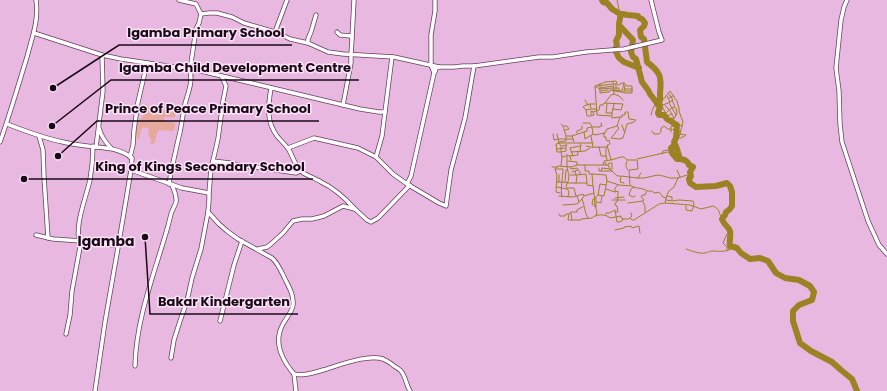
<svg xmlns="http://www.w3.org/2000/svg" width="887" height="391" viewBox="0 0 887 391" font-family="Poppins,sans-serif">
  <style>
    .green { fill: #e8a99c }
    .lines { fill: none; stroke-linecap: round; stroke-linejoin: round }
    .stream { stroke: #9d8224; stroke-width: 1 }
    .river { stroke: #9d8224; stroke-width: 6 }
    .minor-casing { stroke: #663e60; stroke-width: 5 }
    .minor { stroke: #fff; stroke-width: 3.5 }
    .labels { text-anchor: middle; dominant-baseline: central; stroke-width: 3; stroke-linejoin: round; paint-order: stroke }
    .quarter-label { font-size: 14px; font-weight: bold; fill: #190917; stroke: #fae2f6 }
    .leader { fill: none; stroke: #190917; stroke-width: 1.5 }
    .callout-dot { fill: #190917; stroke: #fae2f6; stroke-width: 1.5 }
    .callout-label { font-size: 13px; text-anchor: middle; font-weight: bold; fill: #190917; stroke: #fae2f6; stroke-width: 3; stroke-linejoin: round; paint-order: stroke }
  </style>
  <rect width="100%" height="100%" fill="#e8b8e0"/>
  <path class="green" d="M147 104C152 113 157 110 165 111 169 111 172 112 176 112V114L175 117C171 118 168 117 164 117V120L172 122 175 124V128L173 131 159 130 157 133 155 142 153 144H150L151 139 148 134 149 131 148 128 143 127 141 130 139 140C134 135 135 125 139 120 141 118 143 117 144 114L143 110 144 105Z"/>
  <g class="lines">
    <g class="stream">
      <path d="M617 0 620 14"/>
      <path d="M613 82 614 94 619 96 623 100"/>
      <path d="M600 84V93L609 92 610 90 626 93H632V86H627L624 83H622L619 85 617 84 616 81 605 82 603 83 595 86 597 115 612 116V118L620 117"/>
      <path d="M614 84H616V90"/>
      <path d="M598 86 612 84"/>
      <path d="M595 87H597L599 89 613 88"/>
      <path d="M600 88 613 86"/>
      <path d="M614 88H619V91"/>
      <path d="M625 89H632"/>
      <path d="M612 90 622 91"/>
      <path d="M601 91 608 90"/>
      <path d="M622 91 624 83"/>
      <path d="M625 91H632"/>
      <path d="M624 92 625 85"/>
      <path d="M669 94 671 97 669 98"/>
      <path d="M585 100 588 105"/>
      <path d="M672 100 675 107 672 108 676 115"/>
      <path d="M670 102 673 100 671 97 673 96"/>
      <path d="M605 103 611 95 614 94"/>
      <path d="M590 104 586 105 583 107 586 110 591 109H596"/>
      <path d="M607 104 606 113H612V115"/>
      <path d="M663 105 670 102 667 96"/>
      <path d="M665 105 669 110 666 113"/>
      <path d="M662 106 667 116 666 117"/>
      <path d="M660 107 663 105 661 102 670 91 677 101 679 108V111L683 122 680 134"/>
      <path d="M591 108 590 104H595"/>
      <path d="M586 110 587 116H590"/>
      <path d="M669 110 672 108 669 103"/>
      <path d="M670 111 674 118"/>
      <path d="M593 112 594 115 591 116V111L593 112 599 110 600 105H603L604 103 623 104 621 110 613 109"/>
      <path d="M612 113 614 104"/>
      <path d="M651 115C652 110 654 106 656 103"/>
      <path d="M657 117 659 115"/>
      <path d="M670 119 671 118 674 119 677 113 676 108"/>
      <path d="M669 120 670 119 667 116 672 114"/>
      <path d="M583 123H590L592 127 587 128V131L584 132 585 139 593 134 595 135 605 133 607 129 617 126"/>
      <path d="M561 124 563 126 566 136"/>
      <path d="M622 125 624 131H625"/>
      <path d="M677 125H680L682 126"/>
      <path d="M564 126H567L569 129 565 130"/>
      <path d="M678 129 680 133"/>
      <path d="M652 131 654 134H659L661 132V128L664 126 668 129 677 130"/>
      <path d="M671 132V126L677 127"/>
      <path d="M577 133V131L582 129V126"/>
      <path d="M604 133V137H606V140L608 141 609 140 610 143 609 145H607L611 160 621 157H624L627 160H637L638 169 629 170 630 185"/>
      <path d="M553 134 554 140 558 139H573"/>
      <path d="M557 134 559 143 556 144 557 152H561L562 157"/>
      <path d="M593 134 592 127H600V126H602L601 123"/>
      <path d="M572 136 584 132"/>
      <path d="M591 136 593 147"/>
      <path d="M612 137 619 128 617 126 620 117H622V115H625V112H627"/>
      <path d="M679 137 680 134 685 135"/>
      <path d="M611 138 619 139 623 138 627 124 634 122 636 120 629 119 628 112"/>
      <path d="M676 138H681L686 135"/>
      <path d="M559 142 566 141V136H572L574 142"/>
      <path d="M566 145V151L561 152V146L559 143H593"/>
      <path d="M562 146 567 145"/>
      <path d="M586 146C591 148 601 147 607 147"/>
      <path d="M599 147 601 156H606L607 160"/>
      <path d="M606 148V156"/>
      <path d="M557 149 565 148"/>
      <path d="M580 151 581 144"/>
      <path d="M571 152 585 151 590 148"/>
      <path d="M662 154 663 151 672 149"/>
      <path d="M567 155C567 159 567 162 567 166 568 174 571 177 566 186L569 192 568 197"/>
      <path d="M567 155 570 156 571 160"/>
      <path d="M570 156 578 155V152"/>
      <path d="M573 156 570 148 580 146"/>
      <path d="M637 159 668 152 672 153"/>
      <path d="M568 161 577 162V165"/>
      <path d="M604 161 611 160"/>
      <path d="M627 161C626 164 625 167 628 170"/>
      <path d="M612 163V170"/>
      <path d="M585 165V171H589V174H592"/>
      <path d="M603 165 604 162 606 163V165"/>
      <path d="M561 166 562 157 566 156"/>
      <path d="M552 167H558V166L571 167 577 165H608"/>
      <path d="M557 167 555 169 557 175 556 192 560 193"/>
      <path d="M570 167 571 169 577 168 580 172V174"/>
      <path d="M599 168V171H612L617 176H620"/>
      <path d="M555 169H563C563 177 560 189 562 197"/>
      <path d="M677 170 680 177"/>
      <path d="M575 171 576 175 586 174 587 183"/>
      <path d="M601 171 602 168 610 169"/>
      <path d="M611 171 608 165 609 163H611"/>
      <path d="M572 172 578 170"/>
      <path d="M570 175H576L577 177 576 183"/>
      <path d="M638 178H644L658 175 663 176 670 178H678L687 175H690"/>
      <path d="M678 178 674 187 669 191 667 195 665 203 690 205 701 209 713 206C721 210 718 212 722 219"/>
      <path d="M607 181 619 185 632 186C635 189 642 187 647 191H651L655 193 659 192 663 197 666 198"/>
      <path d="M557 182H562L568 183H587V185L593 186 594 193"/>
      <path d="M559 182V175"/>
      <path d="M565 182 566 170H567"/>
      <path d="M624 183 620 182 621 176 638 178 641 173"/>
      <path d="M593 186 592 174 606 175 607 181 604 196 598 195 594 199"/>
      <path d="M557 187 567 189"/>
      <path d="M634 187 631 189 629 195 633 197 635 196"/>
      <path d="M568 188H574L576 196"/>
      <path d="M606 189 615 192V188L618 185"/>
      <path d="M615 192 618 191V197L617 202 615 203V205L617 206 618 212H615"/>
      <path d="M598 195 600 184 606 185"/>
      <path d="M559 196 573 197 583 194 584 196 582 199"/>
      <path d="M577 196 579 202"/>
      <path d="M584 196 594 193 595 206"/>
      <path d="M667 196 672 197V200"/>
      <path d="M615 198 624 197"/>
      <path d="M593 199 592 204 595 206 597 212 596 216"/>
      <path d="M612 200H625"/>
      <path d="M666 200 672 201 679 200 693 201 694 204 692 211 686 210V206"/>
      <path d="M597 202 601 203 602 196"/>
      <path d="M643 202 645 206V212"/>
      <path d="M628 203 643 201 644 200 641 196 646 194V192"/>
      <path d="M563 205 577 204 582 199 584 205"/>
      <path d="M596 207V198"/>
      <path d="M571 213 572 220"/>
      <path d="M559 214 560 216H565L566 214H569L568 220H581V219L592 218C596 214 604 214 609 217L610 218 621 216V218H622L623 219H628L630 218 632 220H634L659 204 665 203"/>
      <path d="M569 214 571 212H577V210L584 206 586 214 588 218"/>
      <path d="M606 214V213H609L615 210 617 222H619L622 221 623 219"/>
      <path d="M630 218 632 216 631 213"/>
      <path d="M615 230 624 228V227L631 226 632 228 639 226 640 233"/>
      <path d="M686 249C692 251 699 254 705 253 711 252 706 252 712 251 719 251 728 253 733 247"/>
      <path d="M727 250V247L723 243 727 234 730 233"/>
      <path d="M729 250V244"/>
      <path d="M185 299 187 293"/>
    </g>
    <g class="river">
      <path d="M602 0 603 2 607 3 612 9 620 14C621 17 619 21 619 25L633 40 631 52 633 57 636 59 642 82 648 90 650 94 660 107 658 113 659 115H664L667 119 677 125 676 138 674 142 677 149 680 159C685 160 687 160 689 165L693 167 690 172 691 176 689 179 690 183 696 187 716 186 727 183 730 186 732 192V206L729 210 726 212 725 215 722 219C723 224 729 227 730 231 731 236 729 241 730 246L737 248 741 253 750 259 760 258 768 261 776 273 785 278 799 280 810 286 814 292 812 300 799 305 793 311V321L800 343 811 351 832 362 841 370 852 379 857 391"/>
      <path d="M622 14 628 15 638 16 639 18 642 19 645 23 644 26 640 30 641 37 644 39 647 62C660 72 662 76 660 93 660 98 661 101 658 105"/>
      <path d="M619 25V35L616 41 617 45 615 50 619 58 624 62 639 68"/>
      <path d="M675 145 671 148 672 153 677 159H680"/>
    </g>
    <g class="minor-casing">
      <g id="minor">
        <path d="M435 0V11L431 35V65L434 73 411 176 407 184 439 203 446 206 451 170 465 118 474 66"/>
        <path d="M847 0 844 7 841 20 836 68 839 91 840 124 842 142 868 221 879 245 887 254"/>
        <path d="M201 14 209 13H217L232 17 244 23 278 33 290 39 308 43"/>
        <path d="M316 15 311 32 308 39V43L328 52 343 54 394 57 439 67"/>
        <path d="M275 32 287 0"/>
        <path d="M337 32 340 35 351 36 352 39 351 55V63L343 105"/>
        <path d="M34 33 102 55 121 59 201 71 360 109 379 112H385L382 136 376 157"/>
        <path d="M352 38 354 0"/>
        <path d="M435 72 436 68 439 67H454L463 66H474L539 57H553L586 52 624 49 662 40 659 32 651 0"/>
        <path d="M271 88C268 106 266 121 277 136 281 141 286 145 289 150 293 157 295 166 302 172 307 176 315 178 321 182 334 188 345 198 355 209"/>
        <path d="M385 112 392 57"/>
        <path d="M7 124C25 131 43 138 63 142 71 144 79 145 87 146 103 148 118 147 132 158L131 170 182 188 209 193V200L208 212 219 224 227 231 238 239 272 258C278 263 281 271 285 279 289 287 294 295 293 305 292 312 287 317 283 324 273 342 282 360 294 374 304 376 313 373 323 370 340 365 367 354 383 359 387 361 391 363 394 366 396 367 399 369 401 371 406 377 406 385 410 391"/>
        <path d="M99 128C101 136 105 142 111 148"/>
        <path d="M39 136 43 150 44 177 48 238"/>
        <path d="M0 142C10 114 18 86 27 57 32 37 39 21 36 0"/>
        <path d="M96 147 103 91 102 55"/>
        <path d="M288 148 314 138 358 148 376 157 393 174 407 184"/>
        <path d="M130 157 133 145 134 130 138 102 147 63"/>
        <path d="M213 161 230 163 242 166 263 168 296 173 300 171"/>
        <path d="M169 184C172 166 176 149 180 132 182 122 183 113 185 104 188 93 193 82 190 70L196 29 199 23 201 14 196 4 179 0"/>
        <path d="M209 193 211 169 218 139 223 101 226 86 222 77"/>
        <path d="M36 235 53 239 95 242 118 246"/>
        <path d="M258 249 267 247 271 244 283 233 293 221 302 219H312L324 216 343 206 355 209 367 220 371 222 378 218 410 185"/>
        <path d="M220 321 234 265 242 241"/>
        <path d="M66 334 70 315 72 291 80 247C74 225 85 201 90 180 92 169 93 158 93 146"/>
        <path d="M171 358 174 340 180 321 187 301 192 278 201 249 208 212"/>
        <path d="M135 366C136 318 155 272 168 226 169 222 170 218 171 214 172 210 175 206 176 202 177 196 174 190 172 185"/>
        <path d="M294 374 296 391"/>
        <path d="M95 391 105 322 119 242 131 170"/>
      </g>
    </g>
    <use href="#minor" class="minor"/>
  </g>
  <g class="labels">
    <g class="quarter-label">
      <text x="106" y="241">Igamba</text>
    </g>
  </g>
  <path class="leader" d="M53 88L119 45H292M52 126L111 80H359M58 156L97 121H319M24 179L87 179H313M145 237L150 314H298"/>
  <g class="callout-dot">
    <circle cx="53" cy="88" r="4"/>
    <circle cx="52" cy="126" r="4"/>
    <circle cx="58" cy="156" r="4"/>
    <circle cx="24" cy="179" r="4"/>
    <circle cx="145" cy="237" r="4"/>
  </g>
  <g class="callout-label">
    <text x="206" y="37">Igamba Primary School</text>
    <text x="235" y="72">Igamba Child Development Centre</text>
    <text x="208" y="113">Prince of Peace Primary School</text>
    <text x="200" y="171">King of Kings Secondary School</text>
    <text x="224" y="306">Bakar Kindergarten</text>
  </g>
</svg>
